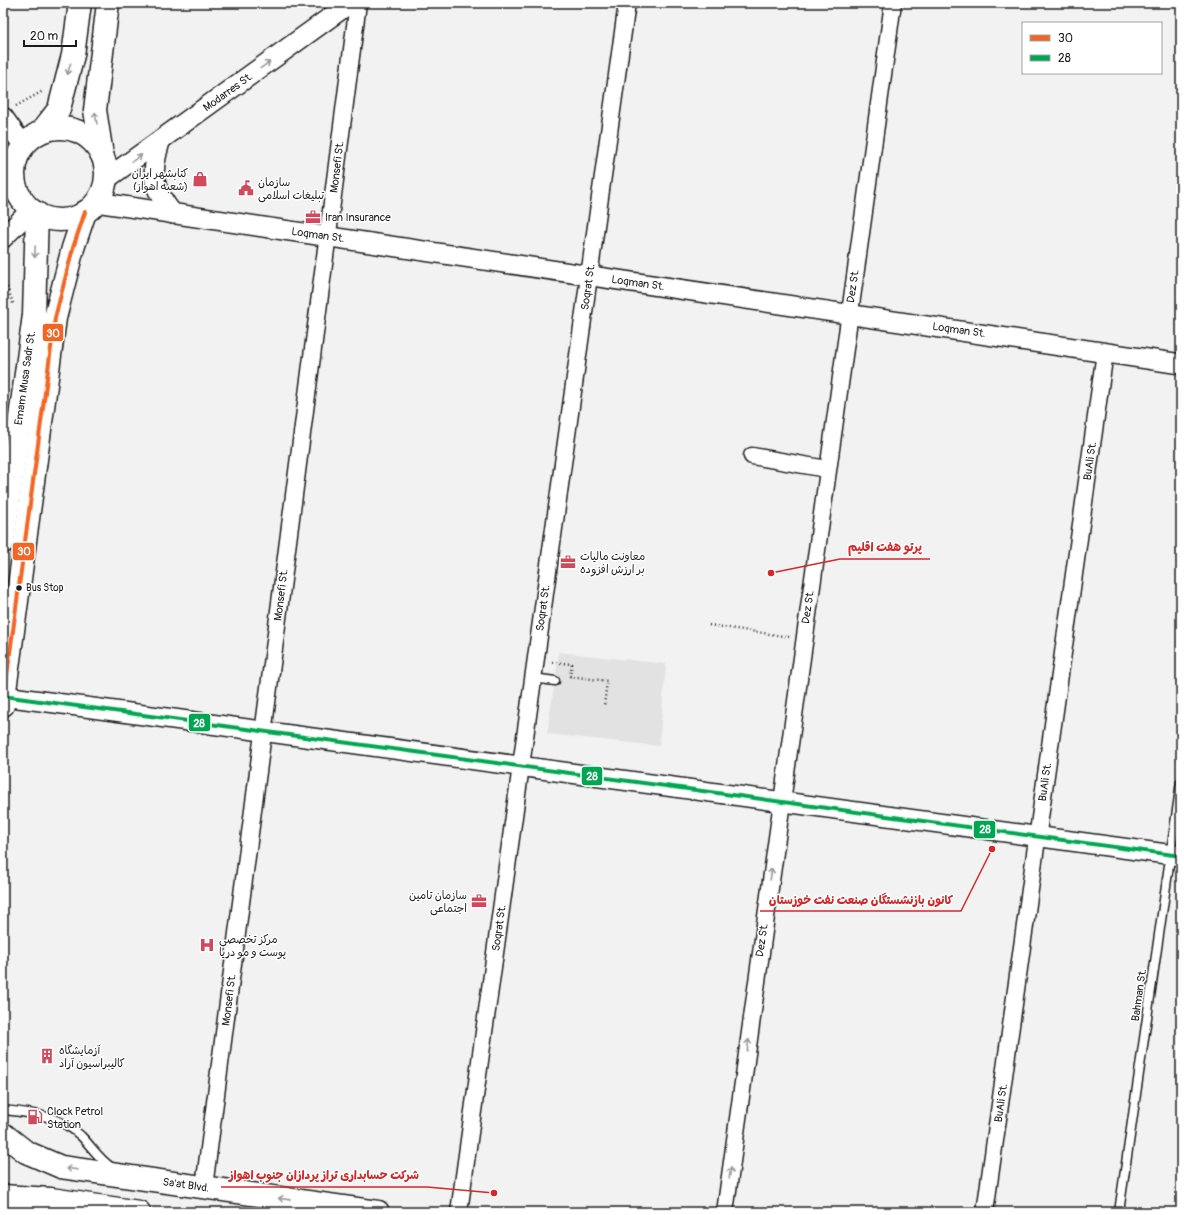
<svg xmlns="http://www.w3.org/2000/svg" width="1184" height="1215" viewBox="0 0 1184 1215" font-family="Pangolin,'Playpen Sans Arabic',sans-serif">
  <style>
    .built { fill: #e2e2e2 }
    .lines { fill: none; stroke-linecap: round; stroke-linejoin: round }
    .service-casing { stroke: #1c1c1c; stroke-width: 11 }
    .minor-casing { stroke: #1c1c1c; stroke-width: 19 }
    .tertiary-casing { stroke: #1c1c1c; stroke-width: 22 }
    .primary-casing { stroke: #1c1c1c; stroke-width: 25 }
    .path { stroke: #1c1c1c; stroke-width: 2.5; stroke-dasharray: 1 3; stroke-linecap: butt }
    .service { stroke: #fff; stroke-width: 8 }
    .minor { stroke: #fff; stroke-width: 16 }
    .tertiary { stroke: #fff; stroke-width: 19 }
    .primary { stroke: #fff; stroke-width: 22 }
    .bus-1-casing { stroke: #fff; stroke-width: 7 }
    .bus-2-casing { stroke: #fff; stroke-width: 7 }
    .bus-1 { stroke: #f26522; stroke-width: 4 }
    .bus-2 { stroke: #00a651; stroke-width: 4 }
    .oneway { stroke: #999 }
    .bus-dot { fill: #1c1c1c; stroke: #fff; stroke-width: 1.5 }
    .labels { text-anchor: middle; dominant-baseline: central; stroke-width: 3; stroke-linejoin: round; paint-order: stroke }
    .bus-label { font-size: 10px; fill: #1c1c1c; stroke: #fff; text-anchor: start }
    .street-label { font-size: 11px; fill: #1c1c1c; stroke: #fff }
    .poi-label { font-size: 11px; fill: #1c1c1c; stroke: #fff; text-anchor: start }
    .leader { fill: none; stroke: #d62828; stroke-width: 1.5 }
    .callout-dot { fill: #d62828; stroke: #fff; stroke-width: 1.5 }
    .callout-label { font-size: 12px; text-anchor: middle; font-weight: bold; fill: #d62828; stroke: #fff; stroke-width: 3; stroke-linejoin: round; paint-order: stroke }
    .line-badge { stroke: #fff; stroke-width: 1.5 }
    .badge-label { font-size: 11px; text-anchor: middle; font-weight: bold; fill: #fff }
  </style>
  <rect width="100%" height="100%" fill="#f2f2f2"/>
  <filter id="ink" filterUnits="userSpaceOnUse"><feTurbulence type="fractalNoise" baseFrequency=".025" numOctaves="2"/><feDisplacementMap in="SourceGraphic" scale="8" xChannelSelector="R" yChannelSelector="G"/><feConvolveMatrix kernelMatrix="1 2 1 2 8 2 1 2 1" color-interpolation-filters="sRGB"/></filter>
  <g filter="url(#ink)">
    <path class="built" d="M559 652 666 664 659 746 547 734Z"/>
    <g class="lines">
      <g class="service-casing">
        <g id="service">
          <path d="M533 678 555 681"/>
          <path d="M3 1110C32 1113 59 1115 81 1136 92 1147 98 1158 111 1167"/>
          <path d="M1119 1212 1181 782"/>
        </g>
      </g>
      <g class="minor-casing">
        <g id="minor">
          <path d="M752 456 827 469"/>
          <path d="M204 1187 358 3"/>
          <path d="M459 1212 627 3"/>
          <path d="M725 1212 893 3"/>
          <path d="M985 1212 1105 352"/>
        </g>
      </g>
      <g class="tertiary-casing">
        <g id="tertiary">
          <path d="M3 117 23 145"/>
          <path d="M160 142C150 174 152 188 173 214"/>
          <path d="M105 180 350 3"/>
          <path d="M96 202 1181 364"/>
          <path d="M3 238 31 210"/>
          <path d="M4 696 1181 856"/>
        </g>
      </g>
      <g class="primary-casing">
        <g id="primary">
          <circle cx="60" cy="174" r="46"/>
          <path d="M42 131 59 109 73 55 80 3"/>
          <path d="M102 155 95 110 108 3"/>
          <path d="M3 542 34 315 37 213"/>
          <path d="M3 705 55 318 73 248 85 212"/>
          <path d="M3 1134 26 1152 61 1167 378 1212"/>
          <path d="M3 1196 51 1199 139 1212"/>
        </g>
      </g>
      <g class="path">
        <path d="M16 106 43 91"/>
        <path d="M3 204 5 211"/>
        <path d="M3 276 14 306"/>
        <path d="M709 625 790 637"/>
        <path d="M552 662 572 664 570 676 607 681 604 706"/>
      </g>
      <use href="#service" class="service"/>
      <use href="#minor" class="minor"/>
      <use href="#tertiary" class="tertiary"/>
      <use href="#primary" class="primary"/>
      <g class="bus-1-casing">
        <path id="bus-1" d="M3 705 55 318 73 248 85 212"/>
      </g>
      <g class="bus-2-casing">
        <path id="bus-2" d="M3 696 1181 856"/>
      </g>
      <use href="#bus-1" class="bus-1"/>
      <use href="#bus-2" class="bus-2"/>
    </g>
    <defs><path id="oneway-shaft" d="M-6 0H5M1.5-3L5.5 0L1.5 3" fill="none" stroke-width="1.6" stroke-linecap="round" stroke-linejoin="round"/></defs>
    <g class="oneway">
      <use href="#oneway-shaft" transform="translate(265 65) rotate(-36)"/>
      <use href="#oneway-shaft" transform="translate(69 69) rotate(105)"/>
      <use href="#oneway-shaft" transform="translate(96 118) rotate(-99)"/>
      <use href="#oneway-shaft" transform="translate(137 158) rotate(-35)"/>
      <use href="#oneway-shaft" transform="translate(35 252) rotate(92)"/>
      <use href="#oneway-shaft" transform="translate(771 874) rotate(-82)"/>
      <use href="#oneway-shaft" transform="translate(748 1045) rotate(-82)"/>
      <use href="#oneway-shaft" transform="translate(72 1169) rotate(-172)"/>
      <use href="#oneway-shaft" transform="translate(730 1173) rotate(-82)"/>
      <use href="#oneway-shaft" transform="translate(284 1199) rotate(-172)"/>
    </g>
  </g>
  <defs>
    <g id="shop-bare" transform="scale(1.2)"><path d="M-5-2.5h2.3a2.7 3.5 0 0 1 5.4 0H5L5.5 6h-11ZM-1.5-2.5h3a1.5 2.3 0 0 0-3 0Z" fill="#d1495b" stroke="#fff" stroke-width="2.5" paint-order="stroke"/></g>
    <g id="civic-bare" transform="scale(1.2)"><path d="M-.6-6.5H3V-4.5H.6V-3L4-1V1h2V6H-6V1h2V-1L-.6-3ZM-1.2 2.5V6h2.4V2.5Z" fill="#d1495b" stroke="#fff" stroke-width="2.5" paint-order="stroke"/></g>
    <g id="office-bare" transform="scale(1.2)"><path d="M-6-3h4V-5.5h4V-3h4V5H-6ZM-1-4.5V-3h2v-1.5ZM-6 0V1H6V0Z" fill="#d1495b" stroke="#fff" stroke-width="2.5" paint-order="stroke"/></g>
    <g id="hospital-bare" transform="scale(1.2)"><path d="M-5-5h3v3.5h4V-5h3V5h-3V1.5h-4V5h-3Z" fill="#d1495b" stroke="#fff" stroke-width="2.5" paint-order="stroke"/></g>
    <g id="building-bare" transform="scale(1.2)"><path d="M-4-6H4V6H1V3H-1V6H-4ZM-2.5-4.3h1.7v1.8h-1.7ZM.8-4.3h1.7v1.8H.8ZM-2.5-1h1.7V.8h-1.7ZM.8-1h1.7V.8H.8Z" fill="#d1495b" stroke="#fff" stroke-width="2.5" paint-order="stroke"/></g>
    <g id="fuel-bare" transform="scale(1.2)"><path d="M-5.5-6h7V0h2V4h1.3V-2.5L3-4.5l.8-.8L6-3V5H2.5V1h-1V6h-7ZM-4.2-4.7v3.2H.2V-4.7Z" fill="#d1495b" stroke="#fff" stroke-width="2.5" paint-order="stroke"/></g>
  </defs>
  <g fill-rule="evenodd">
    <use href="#shop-bare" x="200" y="179"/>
    <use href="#civic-bare" x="246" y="188"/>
    <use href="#office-bare" x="313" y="217"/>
    <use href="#office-bare" x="568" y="562"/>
    <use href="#office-bare" x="479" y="901"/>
    <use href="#hospital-bare" x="207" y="945"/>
    <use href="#building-bare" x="47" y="1056"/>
    <use href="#fuel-bare" x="35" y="1117"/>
  </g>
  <circle class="bus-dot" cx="19" cy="588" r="3.5"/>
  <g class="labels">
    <g class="bus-label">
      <text x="26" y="588">Bus Stop</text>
    </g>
    <g class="street-label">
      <text transform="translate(228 92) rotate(-36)">Modarres St.</text>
      <text transform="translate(337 167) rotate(-83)">Monsefi St.</text>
      <text transform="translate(318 235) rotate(8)">Loqman St.</text>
      <text transform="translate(638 283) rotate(8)">Loqman St.</text>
      <text transform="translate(853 286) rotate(-82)">Dez St.</text>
      <text transform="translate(588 287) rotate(-82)">Soqrat St.</text>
      <text transform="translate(959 330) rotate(8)">Loqman St.</text>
      <text transform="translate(25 378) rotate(-82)">Emam Musa Sadr St.</text>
      <text transform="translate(1090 461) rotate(-82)">BuAli St.</text>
      <text transform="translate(281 595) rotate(-83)">Monsefi St.</text>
      <text transform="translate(808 607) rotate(-82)">Dez St.</text>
      <text transform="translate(543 608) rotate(-82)">Soqrat St.</text>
      <text transform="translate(1045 782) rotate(-82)">BuAli St.</text>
      <text transform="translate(499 928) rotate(-82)">Soqrat St.</text>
      <text transform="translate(762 940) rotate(-82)">Dez St.</text>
      <text transform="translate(1139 995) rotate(-82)">Bahman St.</text>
      <text transform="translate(229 1000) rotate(-83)">Monsefi St.</text>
      <text transform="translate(1001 1103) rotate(-82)">BuAli St.</text>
      <text transform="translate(186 1185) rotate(8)">Sa'at Blvd.</text>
    </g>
    <g class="poi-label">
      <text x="188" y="173" text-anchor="end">کتابشهر ایران<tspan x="188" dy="13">(شعبه اهواز)</tspan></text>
      <text x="258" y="182">سازمان<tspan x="258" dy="13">تبلیغات اسلامی</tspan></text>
      <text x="325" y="217">Iran Insurance</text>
      <text x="580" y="556">معاونت مالیات<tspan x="580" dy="13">بر ارزش افزوده</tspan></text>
      <text x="467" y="895" text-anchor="end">سازمان تامین<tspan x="467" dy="13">اجتماعی</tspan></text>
      <text x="219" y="939">مرکز تخصصی<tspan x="219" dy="13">پوست و مو دریا</tspan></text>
      <text x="59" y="1050">آزمایشگاه<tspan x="59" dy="13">کالیبراسیون آراد</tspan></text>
      <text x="47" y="1111">Clock Petrol<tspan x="47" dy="13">Station</tspan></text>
    </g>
  </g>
  <path class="leader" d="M771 573L840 559H930M992 849L961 911H760M494 1193L427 1187H221"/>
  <g class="callout-dot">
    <circle cx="771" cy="573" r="4"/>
    <circle cx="992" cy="849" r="4"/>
    <circle cx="494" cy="1193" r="4"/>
  </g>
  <g class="callout-label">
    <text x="885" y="551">پرتو هفت اقلیم</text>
    <text x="861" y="904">کانون بازنشستگان صنعت نفت خوزستان</text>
    <text x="324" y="1179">شرکت حسابداری تراز پردازان جنوب اهواز</text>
  </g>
  <g class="line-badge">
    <rect x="42" y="323" width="22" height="19" rx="4" fill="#f26522"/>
    <rect x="12" y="542" width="23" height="19" rx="4" fill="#f26522"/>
    <rect x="188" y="713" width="23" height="19" rx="4" fill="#00a651"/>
    <rect x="581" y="766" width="22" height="20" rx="4" fill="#00a651"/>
    <rect x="973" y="820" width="23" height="19" rx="4" fill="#00a651"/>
  </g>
  <g class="badge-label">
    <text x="53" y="337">30</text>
    <text x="24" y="555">30</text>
    <text x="199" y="727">28</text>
    <text x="592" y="780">28</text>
    <text x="985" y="833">28</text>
  </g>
  <rect width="1184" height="1215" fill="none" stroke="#fff" stroke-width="16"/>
  <rect x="8" y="8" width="1168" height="1199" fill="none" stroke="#1c1c1c" stroke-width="1.5" filter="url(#ink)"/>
  <rect x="1022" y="22" width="140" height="52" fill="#ffffff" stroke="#a4a4a4"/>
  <rect x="1030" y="35" width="20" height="6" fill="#f26522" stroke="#a4a4a4"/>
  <text x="1058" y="42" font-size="12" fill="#1c1c1c">30</text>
  <rect x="1030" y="55" width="20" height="6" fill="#00a651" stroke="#a4a4a4"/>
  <text x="1058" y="62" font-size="12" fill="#1c1c1c">28</text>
  <path d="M24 40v6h52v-6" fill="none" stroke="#1c1c1c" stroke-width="2"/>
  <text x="30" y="40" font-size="12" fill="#1c1c1c" stroke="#ffffff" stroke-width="3" paint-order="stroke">20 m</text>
</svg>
